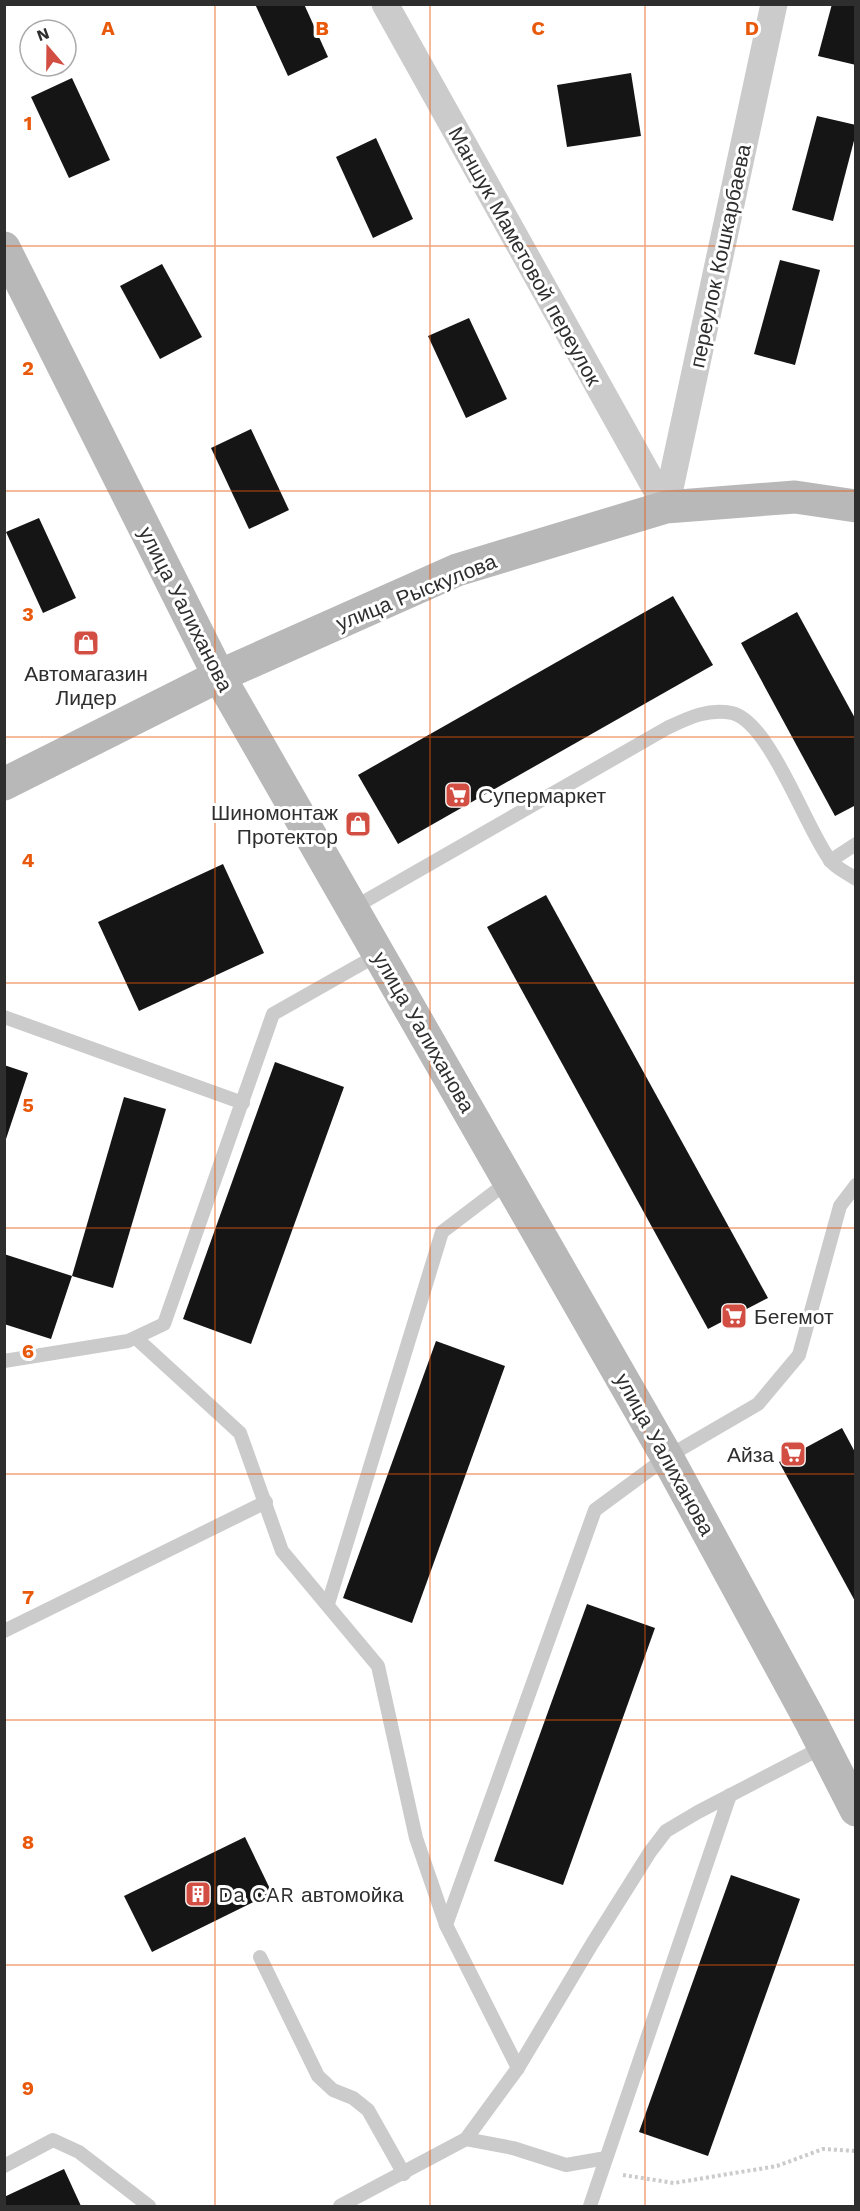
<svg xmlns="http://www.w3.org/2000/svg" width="860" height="2211" viewBox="0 0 860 2211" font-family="'Work Sans',sans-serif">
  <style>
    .building { fill: #151515 }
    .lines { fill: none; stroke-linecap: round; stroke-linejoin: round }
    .path { stroke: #cbcbcb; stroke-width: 4; stroke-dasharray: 3 3; stroke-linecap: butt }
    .lane { stroke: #cbcbcb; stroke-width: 14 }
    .street { stroke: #cbcbcb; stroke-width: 27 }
    .secondary { stroke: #b8b8b8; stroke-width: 33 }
    .grid { fill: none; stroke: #e8590c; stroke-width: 1.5; stroke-opacity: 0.55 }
    .labels { text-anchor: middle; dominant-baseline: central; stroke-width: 6; stroke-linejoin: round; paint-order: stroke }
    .street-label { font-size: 21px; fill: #2e2e2e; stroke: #fff }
    .poi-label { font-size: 21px; fill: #2e2e2e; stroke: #fff; text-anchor: start }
    .grid-label { font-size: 20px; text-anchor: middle; font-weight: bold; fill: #e8590c; stroke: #fff; stroke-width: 6; stroke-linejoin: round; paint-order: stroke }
  </style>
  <rect width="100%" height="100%" fill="#fff"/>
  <g class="building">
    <path d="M255 4H304L328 57 288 76Z"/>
    <path d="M832 4H856V65L818 56Z"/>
    <path d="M631 73 641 136 567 147 557 85Z"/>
    <path d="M72 78 110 160 69 178 31 97Z"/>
    <path d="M817 116 856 125V133L833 221 792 210Z"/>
    <path d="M376 138 413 219 373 238 336 157Z"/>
    <path d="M780 260 820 270 795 365 754 354Z"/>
    <path d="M162 264 202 337 160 359 120 286Z"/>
    <path d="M469 318 507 399 466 418 428 336Z"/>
    <path d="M251 429 289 510 249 529 211 448Z"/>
    <path d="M39 518 76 598 43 613 6 532Z"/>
    <path d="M673 596 713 665 398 844 358 775Z"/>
    <path d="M797 612 856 720V805L835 816 741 643Z"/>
    <path d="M223 864 264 953 139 1011 98 922Z"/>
    <path d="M546 895 768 1298 708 1329 487 927Z"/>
    <path d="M275 1062 344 1087 251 1344 183 1319Z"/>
    <path d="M4 1065 28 1073 5 1142H4Z"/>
    <path d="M124 1097 166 1109 113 1288 72 1276Z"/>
    <path d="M4 1254 72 1276 51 1339 4 1324Z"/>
    <path d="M436 1341 505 1366 412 1623 343 1598Z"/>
    <path d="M842 1428 856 1454V1603L779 1462Z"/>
    <path d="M587 1604 655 1628 563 1885 494 1861Z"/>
    <path d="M245 1837 272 1893 152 1952 124 1896Z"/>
    <path d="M731 1875 800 1899 708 2156 639 2132Z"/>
    <path d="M64 2169 81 2206H4V2197Z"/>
  </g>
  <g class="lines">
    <path class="path" d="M623 2175 674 2183 777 2166 823 2149 856 2151"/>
    <g class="lane">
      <path d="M830 861 856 844"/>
      <path d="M353 908 667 728C688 718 708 708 732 713 770 722 806 829 830 860 835 868 848 873 856 879"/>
      <path d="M4 1017 243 1103"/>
      <path d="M136 1338 240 1433 282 1551 378 1666 416 1838 446 1925 518 2068"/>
      <path d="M4 1361 128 1341 164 1324 273 1014 379 954"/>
      <path d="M328 1604 442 1232 509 1181"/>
      <path d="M4 1631 266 1502"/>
      <path d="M446 1925 595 1510 667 1457 758 1404 799 1355 840 1206 856 1185"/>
      <path d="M260 1957 318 2076 333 2090 353 2098 368 2110 404 2174"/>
      <path d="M466 2139 513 2148 566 2165 606 2158"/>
      <path d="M4 2166 53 2140 79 2152 149 2206"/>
      <path d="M340 2206 466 2139 518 2068 592 1944 650 1852 666 1831 698 1812 823 1747"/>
      <path d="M590 2206 730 1795"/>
    </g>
    <g class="street">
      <path d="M385 4 666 507"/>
      <path d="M666 507 774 4"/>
    </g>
    <g class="secondary">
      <path d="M4 248 219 676 667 1457 810 1720 856 1810"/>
      <path d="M4 784 219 676 457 570 666 507 795 497 856 506"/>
    </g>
  </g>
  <path class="grid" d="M215 4V2206M430 4V2206M645 4V2206M4 246H856M4 491H856M4 737H856M4 983H856M4 1228H856M4 1474H856M4 1720H856M4 1965H856"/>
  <defs>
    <g id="shop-square" transform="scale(1.35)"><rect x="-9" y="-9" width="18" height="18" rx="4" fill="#d24e43" stroke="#fff"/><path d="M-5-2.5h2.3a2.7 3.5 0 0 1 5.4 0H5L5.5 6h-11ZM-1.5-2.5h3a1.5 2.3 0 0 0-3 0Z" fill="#fff"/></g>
    <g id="supermarket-square" transform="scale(1.35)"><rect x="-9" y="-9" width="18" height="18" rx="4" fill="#d24e43" stroke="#fff"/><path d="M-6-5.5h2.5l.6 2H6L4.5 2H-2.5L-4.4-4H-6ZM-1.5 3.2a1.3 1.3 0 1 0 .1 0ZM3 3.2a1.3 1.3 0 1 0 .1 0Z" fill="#fff"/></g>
    <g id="building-square" transform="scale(1.35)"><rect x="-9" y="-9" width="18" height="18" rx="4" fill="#d24e43" stroke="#fff"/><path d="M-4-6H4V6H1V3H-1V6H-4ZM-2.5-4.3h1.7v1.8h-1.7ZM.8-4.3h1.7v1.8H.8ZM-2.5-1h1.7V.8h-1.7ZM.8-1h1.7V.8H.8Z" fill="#fff"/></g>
  </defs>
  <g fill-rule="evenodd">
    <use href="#shop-square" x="86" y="643"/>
    <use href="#supermarket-square" x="458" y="795"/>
    <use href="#shop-square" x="358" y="824"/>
    <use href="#supermarket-square" x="734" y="1316"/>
    <use href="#supermarket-square" x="793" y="1454"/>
    <use href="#building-square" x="198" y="1894"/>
  </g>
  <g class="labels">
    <g class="street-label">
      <text transform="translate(525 256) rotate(61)">Маншук Маметовой переулок</text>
      <text transform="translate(720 256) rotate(-78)">переулок Кошкарбаева</text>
      <text transform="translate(416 592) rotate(-22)">улица Рыскулова</text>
      <text transform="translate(186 609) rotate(63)">улица Уалиханова</text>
      <text transform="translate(424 1032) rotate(60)">улица Уалиханова</text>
      <text transform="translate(665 1454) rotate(61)">улица Уалиханова</text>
    </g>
    <g class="poi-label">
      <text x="86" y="673" text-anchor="middle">Автомагазин<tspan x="86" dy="24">Лидер</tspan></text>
      <text x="478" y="795">Супермаркет</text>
      <text x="338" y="812" text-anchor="end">Шиномонтаж<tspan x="338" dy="24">Протектор</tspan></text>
      <text x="754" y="1316">Бегемот</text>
      <text x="774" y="1454" text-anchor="end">Айза</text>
      <text x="218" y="1894">Da CAR автомойка</text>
    </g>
  </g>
  <g class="grid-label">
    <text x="108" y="35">A</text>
    <text x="322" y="35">B</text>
    <text x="538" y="35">C</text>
    <text x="752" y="35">D</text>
    <text x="28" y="130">1</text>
    <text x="28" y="375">2</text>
    <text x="28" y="621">3</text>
    <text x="28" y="867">4</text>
    <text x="28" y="1112">5</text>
    <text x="28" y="1358">6</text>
    <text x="28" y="1604">7</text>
    <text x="28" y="1849">8</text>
    <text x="28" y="2095">9</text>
  </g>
  <rect width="860" height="2211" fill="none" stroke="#2e2e2e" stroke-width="12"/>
  <g transform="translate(48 48) rotate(340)"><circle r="28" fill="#ffffff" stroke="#ababab" stroke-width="1.5"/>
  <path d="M0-4.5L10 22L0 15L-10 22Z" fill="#d24e43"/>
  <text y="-9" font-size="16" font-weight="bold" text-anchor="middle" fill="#2e2e2e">N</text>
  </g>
</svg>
